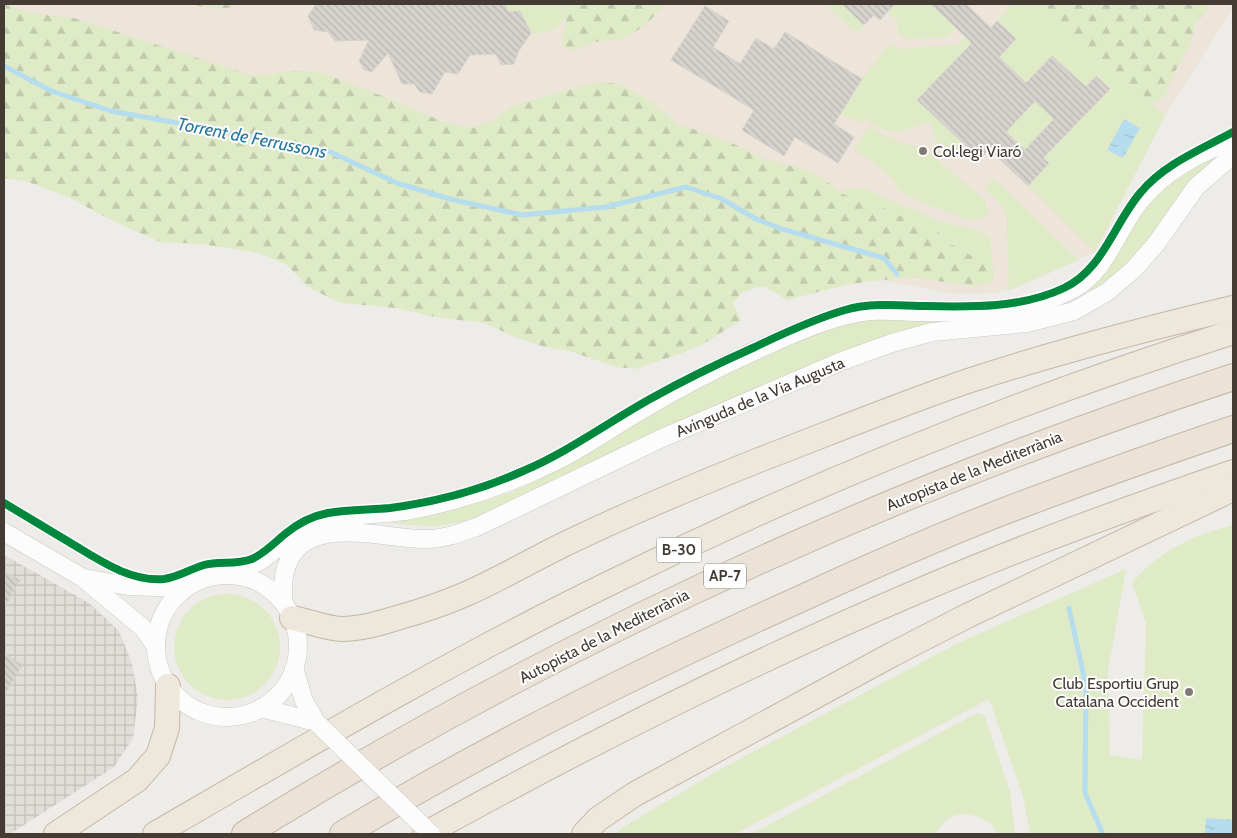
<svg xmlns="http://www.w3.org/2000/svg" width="1237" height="838" viewBox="0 0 1237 838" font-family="Cabin,sans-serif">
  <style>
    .industrial { fill: url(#industrial-grid) }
    .education { fill: #ede5d9 }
    .green { fill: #dfeac7 }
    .forest { fill: url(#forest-firs) }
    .water { fill: url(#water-ripples) }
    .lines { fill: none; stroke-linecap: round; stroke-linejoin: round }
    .stream { stroke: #b6ddee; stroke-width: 5 }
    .building { fill: url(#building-back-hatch); stroke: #d7d3cd; fill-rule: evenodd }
    .tertiary-casing { stroke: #cbc8c4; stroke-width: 19 }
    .trunk-casing { stroke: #c6b6a3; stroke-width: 26 }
    .motorway-casing { stroke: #c6b6a3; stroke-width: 28 }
    .tertiary { stroke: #fcfcfc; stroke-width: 18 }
    .trunk { stroke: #eee7dc; stroke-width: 24 }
    .motorway { stroke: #ebe3d7; stroke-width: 26 }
    .tertiary-bridge-casing { stroke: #cbc8c4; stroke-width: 19; stroke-linecap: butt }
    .tertiary-bridge { stroke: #fcfcfc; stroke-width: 18 }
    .cycleway-casing { stroke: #fff; stroke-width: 11 }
    .cycleway { stroke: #00873e; stroke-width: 8 }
    .poi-dot { fill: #807a73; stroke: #fff; stroke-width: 2 }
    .labels { text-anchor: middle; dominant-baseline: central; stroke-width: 4; stroke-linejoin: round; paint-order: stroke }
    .shield { fill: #fff; stroke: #7c7671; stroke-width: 1 }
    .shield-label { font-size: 15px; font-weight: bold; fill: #443c34 }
    .poi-label { font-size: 16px; fill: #443c34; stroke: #fff; text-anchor: start }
    .street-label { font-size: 16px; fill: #443c34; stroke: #fff }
    .water-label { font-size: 18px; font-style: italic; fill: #2979a1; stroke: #fff }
  </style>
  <defs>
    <pattern id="industrial-grid" width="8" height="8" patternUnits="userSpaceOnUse" patternTransform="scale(1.25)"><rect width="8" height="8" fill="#e1ddd9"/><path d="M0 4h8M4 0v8" fill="none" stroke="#c2bfbb"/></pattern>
    <pattern id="forest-firs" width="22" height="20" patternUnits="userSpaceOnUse" patternTransform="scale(1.25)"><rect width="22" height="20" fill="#dfeac7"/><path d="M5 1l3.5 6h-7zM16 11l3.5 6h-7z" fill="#c1caac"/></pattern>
    <pattern id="water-ripples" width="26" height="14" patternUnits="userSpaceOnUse" patternTransform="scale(1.25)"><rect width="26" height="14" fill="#b6ddee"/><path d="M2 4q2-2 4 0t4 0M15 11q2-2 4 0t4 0" fill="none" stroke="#9ebfcd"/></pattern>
    <pattern id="building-back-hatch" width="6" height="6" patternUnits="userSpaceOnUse" patternTransform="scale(1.25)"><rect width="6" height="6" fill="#d6d3cf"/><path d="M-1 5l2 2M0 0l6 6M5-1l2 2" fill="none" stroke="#b9b6b2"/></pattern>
  </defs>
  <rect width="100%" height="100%" fill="#eeece8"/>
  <path class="industrial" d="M4 555 89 603 119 631 132 664 138 698 133 738 114 767 10 834H4Z"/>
  <path class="education" d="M4 4H1233V8L1165 116 1095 252 1019 287 996 293 954 294 881 280 521 175 253 84 4 20Z"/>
  <g class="green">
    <path d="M505 4H552L568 7C562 28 553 34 531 33L520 11 508 12Z"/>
    <path d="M827 4H842L864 25 859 30 853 31 828 7Z"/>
    <path d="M895 4H931L956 28 946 37 905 39 898 34 897 20 887 12Z"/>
    <path d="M1012 4H1053L1165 116 1095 252 1028 186 1049 163 1043 158 1110 88 1096 76 1025 150 993 145 1035 101 1071 73 1052 56 1026 83 999 57 1015 39 997 21Z"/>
    <path d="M965 37 972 43 918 100 964 144 952 156 937 144 930 121C898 131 896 141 866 119L861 123 840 114 862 79 890 43 897 49 957 45Z"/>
    <path d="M869 126 888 138 926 150 985 200 989 215 978 219 968 220 914 199 901 191 890 177 876 164 854 150Z"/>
    <path d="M1224 152C1208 164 1192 178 1180 194 1163 215 1151 239 1132 259 1118 273 1103 283 1086 294L1104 273 1139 217 1159 192 1178 177Z"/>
    <path d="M994 178 1079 260 1009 290 1006 217 1003 207 985 189Z"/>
    <path d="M849 188H863L939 221 982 232 990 238 994 279 837 194Z"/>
    <path d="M860 319 942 321C878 334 817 362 757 388 662 428 570 472 477 516L461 522 434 527 390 523C434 514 477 506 518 489 566 469 609 439 654 413 718 375 788 341 860 319Z"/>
    <path d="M1233 525V834H1030L1023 796 989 699 735 834H615L623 827 719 770 958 643 1126 569 1108 671 1110 755 1142 760 1146 623 1132 583C1159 551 1193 535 1233 525Z"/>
    <circle cx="227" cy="647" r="53"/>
    <path d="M977 713 982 714 985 717 1010 792 1015 834H997C995 831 993 826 990 824 980 814 959 811 948 819 943 822 939 829 935 834H752Z"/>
  </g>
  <g class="forest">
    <path d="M4 4 31 13 74 18 254 76 295 71 320 72 395 101 444 122 472 128 492 121 511 107 539 98 593 83H613L632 90 654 104 679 125 706 133 741 147 761 158 803 169 823 178 842 194 874 204 939 233 949 243 987 265 994 279 992 283 971 286 910 277 850 284 787 300 764 286 742 292 733 303 741 320 703 344 682 353 635 369 617 367 569 351 545 347 517 338 484 323 435 317 396 308 340 303 308 287 287 265 259 253 201 244 160 242 113 221 70 198 28 182 4 178Z"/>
    <path d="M192 4H240C225 11 207 9 192 4Z"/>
    <path d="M566 4H663C662 12 635 34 626 37 619 40 610 40 603 41 593 41 582 47 573 51L561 45 566 24Z"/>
    <path d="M1048 4H1211L1196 23 1190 44 1172 77 1164 97 1151 102 1139 96 1129 86 1109 73 1097 57 1068 40 1060 27 1058 15 1048 10Z"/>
  </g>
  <g class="water">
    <path d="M1124 119 1140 128 1123 158 1107 150Z"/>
    <path d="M1206 818 1233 820V834H1205Z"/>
  </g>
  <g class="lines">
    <g class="stream">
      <path d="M4 66 51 91 111 111 326 150 397 183 450 199 522 215 606 207 686 187 722 199 756 219 782 229 884 258 897 274"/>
      <path d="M1069 608 1086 686 1085 793 1103 834"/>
    </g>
  </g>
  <g class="building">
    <path d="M316 4H505L508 12 520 11 531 33 518 52 514 64 501 65 496 54 470 55 458 74 445 72 432 94 420 92 414 84H402L388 53 372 72 364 70 359 61 369 40 335 41 328 32 314 30 308 16Z"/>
    <path d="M842 4H895L880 20 874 15 864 25Z"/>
    <path d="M931 4H966L991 28 997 21 1016 39 999 57 1026 83 1052 56 1086 87 1096 76 1110 89 1043 158 1049 163 1028 186 989 149 980 159 917 100 972 43ZM1035 101 1054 119 1025 150 1006 132Z"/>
    <path d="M705 6 729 21 713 47 740 64 756 38 774 49 785 32 862 79 834 124 854 137 838 163 795 137 784 156 742 130 754 110 671 60Z"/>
    <path d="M4 571 20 580 4 608Z"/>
    <path d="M4 653 22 665 4 696Z"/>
  </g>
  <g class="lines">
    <g class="tertiary-casing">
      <g id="tertiary">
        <path d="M4 532 83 578 143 628 156 647"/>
        <path d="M232 575C241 569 251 566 260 561 287 543 294 527 329 518 354 515 380 514 405 511 453 503 498 488 541 468 576 453 606 431 638 412 678 388 719 367 761 348 790 335 820 321 852 314 872 309 892 311 913 312 966 313 1024 315 1073 289 1107 271 1117 229 1140 201 1164 171 1198 154 1233 140"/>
        <circle cx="227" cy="646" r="71"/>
        <path d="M84 578 128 586 185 588"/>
        <path d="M283 603C283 592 282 579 286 568 303 511 385 540 427 539 445 539 462 532 479 526L660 439 842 361 892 343 932 332 1027 323 1074 311 1107 292 1134 269 1156 244 1196 187 1233 155"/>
        <path d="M294 668 304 701 316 722"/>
        <path d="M261 708 316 722"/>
      </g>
    </g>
    <g class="trunk-casing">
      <g id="trunk">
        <path d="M292 618C309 621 324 628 341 629 361 629 381 623 400 617 422 611 445 603 466 594 500 579 532 560 565 544 629 513 694 486 759 460 830 433 900 404 971 380 1057 352 1145 329 1233 308"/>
        <path d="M56 834 137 780 158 756 167 728 168 686"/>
        <path d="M155 834C303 748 452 660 606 585 808 485 1019 400 1233 332"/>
        <path d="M425 834C586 745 751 662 921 590 1023 546 1128 508 1233 472"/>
        <path d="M584 834 598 819 635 794 893 654 967 616 1233 489"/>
      </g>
    </g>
    <g class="motorway-casing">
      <g id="motorway">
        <path d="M245 834C554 643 888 490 1233 377"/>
        <path d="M343 834C489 746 642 670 798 600 865 569 933 539 1002 512 1078 483 1156 455 1233 429"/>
      </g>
    </g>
    <use href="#tertiary" class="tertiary"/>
    <use href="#trunk" class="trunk"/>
    <use href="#motorway" class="motorway"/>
    <g class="tertiary-bridge-casing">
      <path id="tertiary-bridge" d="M316 722 431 834"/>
    </g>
    <use href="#tertiary-bridge" class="tertiary-bridge"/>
    <g class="cycleway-casing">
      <path id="cycleway" d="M4 503C26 516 47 529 69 542 98 559 129 582 164 579 179 577 190 569 204 565 219 561 236 565 252 559 265 553 274 543 285 534 297 524 312 516 328 513 348 509 370 510 390 508 436 502 481 490 523 471 568 452 607 423 650 399 684 380 719 363 755 347 784 333 814 319 845 310 869 303 896 305 921 306 968 307 1020 309 1064 288 1103 270 1114 223 1141 192 1164 164 1202 149 1233 132"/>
    </g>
    <use href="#cycleway" class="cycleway"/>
  </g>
  <g class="poi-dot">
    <circle cx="923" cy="151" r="5"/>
    <circle cx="1189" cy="692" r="5"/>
  </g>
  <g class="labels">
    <g class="shield">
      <rect x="656.5" y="537.5" width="45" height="25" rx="4"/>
      <rect x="704" y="563.5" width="42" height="25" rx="4"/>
    </g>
    <g class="shield-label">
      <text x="679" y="550">B-30</text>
      <text x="725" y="576">AP-7</text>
    </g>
    <g class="poi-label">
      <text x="933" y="151">Col·legi Viaró</text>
      <text x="1179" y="683" text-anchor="end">Club Esportiu Grup<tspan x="1179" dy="18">Catalana Occident</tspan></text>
    </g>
    <g class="street-label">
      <text transform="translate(760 397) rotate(-23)">Avinguda de la Via Augusta</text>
      <text transform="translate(974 471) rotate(-22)">Autopista de la Mediterrània</text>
      <text transform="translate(604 636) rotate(-27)">Autopista de la Mediterrània</text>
    </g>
    <g class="water-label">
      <text transform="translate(252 138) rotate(11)">Torrent de Ferrussons</text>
    </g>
  </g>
  <rect width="1237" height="838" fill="none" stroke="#443c34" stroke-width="10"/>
</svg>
